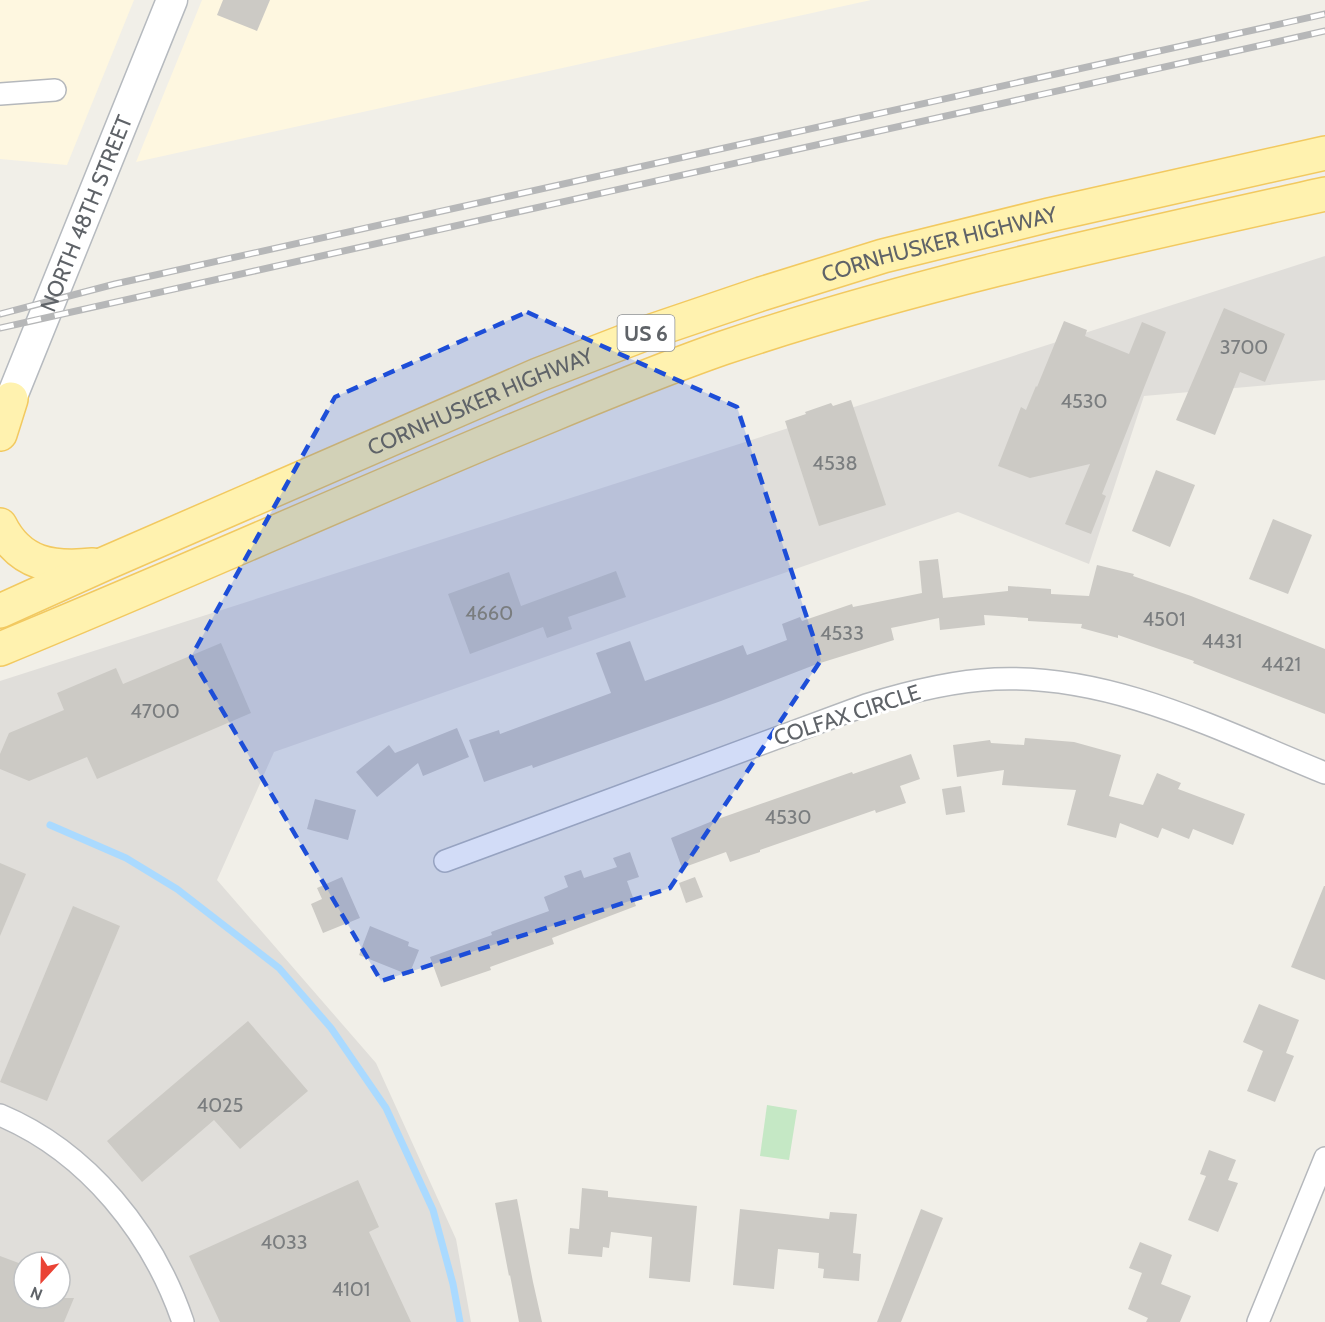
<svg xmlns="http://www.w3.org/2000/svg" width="1325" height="1322" viewBox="0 0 1325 1322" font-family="Cabin,sans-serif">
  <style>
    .commercial { fill: #fef7e0 }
    .industrial { fill: #e0deda; fill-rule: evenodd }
    .green { fill: #c5e8c5 }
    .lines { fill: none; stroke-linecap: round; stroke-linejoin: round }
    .stream { stroke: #aadaff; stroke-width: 7 }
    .building { fill: #cccac5 }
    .street-casing { stroke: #b5b8bc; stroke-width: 24 }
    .secondary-casing { stroke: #b6babf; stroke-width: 33 }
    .primary-casing { stroke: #f2c960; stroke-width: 36 }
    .street { stroke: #fff; stroke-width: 21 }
    .secondary { stroke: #fff; stroke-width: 30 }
    .primary { stroke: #fff2af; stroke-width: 33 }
    .rail-casing { stroke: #b6b7b8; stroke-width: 7 }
    .rail { stroke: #fff; stroke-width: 4.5; stroke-dasharray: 14; stroke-linecap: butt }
    .marked { fill: #1d4ed8; fill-opacity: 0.2; stroke: #1d4ed8; stroke-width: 4.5; stroke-dasharray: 12 8; stroke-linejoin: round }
    .labels { text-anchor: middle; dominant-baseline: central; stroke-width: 6; stroke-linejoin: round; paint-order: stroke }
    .number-label { font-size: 20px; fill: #7a7d7f }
    .shield { fill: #fff; stroke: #8f9295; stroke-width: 1.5 }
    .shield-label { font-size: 21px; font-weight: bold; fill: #5f6368 }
    .street-label { font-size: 22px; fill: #5f6368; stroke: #fff }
  </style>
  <rect width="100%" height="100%" fill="#f1efe8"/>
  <g class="commercial">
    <path d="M0 0H134L67 165 0 159Z"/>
    <path d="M202 0H871L136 162Z"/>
  </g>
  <path class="industrial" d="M1325 256V380L1144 396 1089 564 958 512 274 752 217 880 376 1063 456 1239 471 1322H0V681ZM24 1262H60V1298H24Z"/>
  <path class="green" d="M767 1105 797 1110 789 1160 760 1156Z"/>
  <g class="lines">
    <path class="stream" d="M50 825 126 858 177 889 279 968 331 1028 386 1108 433 1210 453 1284 460 1322"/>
  </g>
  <g class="building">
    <path d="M223 0H270L257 31 217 15Z"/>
    <path d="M1224 308 1285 334 1265 382 1240 372 1215 435 1176 420Z"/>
    <path d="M1064 321 1087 330 1085 336 1129 354 1142 322 1166 332 1102 494 1106 496 1091 534 1065 524 1090 464 1030 478 998 466 1021 407 1026 410 1036 386 1037 387Z"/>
    <path d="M851 400 886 505 819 526 785 421 806 414 805 412 831 403 833 406Z"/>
    <path d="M1156 470 1195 485 1170 547 1132 531Z"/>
    <path d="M1273 519 1312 535 1288 594 1249 579Z"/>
    <path d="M938 559 943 598 1008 591V586L1051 589V594L1089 596 1097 565 1134 574 1133 576 1191 596 1275 629 1325 649V714L1193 663 1194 661 1118 635V638L1081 628 1082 624 1028 621V618L984 615 985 625 940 630 939 618 891 628 894 640 817 664 721 701 533 768 532 765 484 782 469 740 499 730 500 734 611 693 596 653 630 641 645 681 743 645 747 655 787 640 782 624 800 617 802 621 852 604 853 607 922 593 919 561Z"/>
    <path d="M616 571 626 597 568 617 572 629 547 638 543 627 470 654 448 594 509 572 521 606Z"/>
    <path d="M221 643 251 713 97 779 87 757 29 781 0 769V754L9 733 64 710 57 693 116 668 123 684Z"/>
    <path d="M457 728 469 757 423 776 418 763 377 797 356 772 389 745 395 753Z"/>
    <path d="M1025 738 1074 742 1121 755 1109 796 1143 805 1157 773 1181 783 1178 789 1245 814 1233 845 1193 829 1189 839 1162 828 1158 838 1120 823 1116 838 1067 825 1076 790 1002 785 1004 770 957 777 953 745 990 740 991 743 1024 745Z"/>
    <path d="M911 754 920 779 900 786 906 803 876 813 875 810 760 850V852L730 862 726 852 682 868 671 838 715 820 852 772 853 774Z"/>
    <path d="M961 786 965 812 946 815 942 789Z"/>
    <path d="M315 799 356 810 348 840 307 829Z"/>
    <path d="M630 852 639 877 627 881 636 906 552 938 554 944 490 967 491 970 441 987 430 957 492 935 491 932 549 911 544 897 568 887 564 876 581 870 584 878 617 867 613 858Z"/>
    <path d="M0 863 26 874 0 936Z"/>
    <path d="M342 877 360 918 323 933 311 904 322 899 317 888Z"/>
    <path d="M695 877 703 897 686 903 679 883Z"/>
    <path d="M1324 886H1325V980L1291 967Z"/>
    <path d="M73 906 120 926 47 1101 0 1082Z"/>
    <path d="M370 926 409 942 408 946 419 950 409 975 359 955Z"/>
    <path d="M1259 1004 1299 1020 1286 1053 1294 1056 1275 1102 1247 1091 1263 1051 1243 1042Z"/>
    <path d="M248 1021 308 1091 240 1149 214 1120 142 1182 107 1141Z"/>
    <path d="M1209 1150 1236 1160 1228 1180 1238 1183 1218 1232 1188 1220 1206 1176 1200 1174Z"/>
    <path d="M358 1180 379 1227 369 1232 411 1322H220L189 1256Z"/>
    <path d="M582 1188 608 1191V1197L697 1206 690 1282 649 1278 652 1237 611 1232 609 1248 603 1247 602 1257 568 1254 570 1228 579 1229Z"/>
    <path d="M517 1199 533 1282 542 1322H519L510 1275 509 1276 495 1203Z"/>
    <path d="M740 1209 829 1219 830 1212 857 1214 853 1253 861 1254 859 1281 823 1278 824 1269 818 1268 819 1253 778 1249 774 1289 733 1285Z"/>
    <path d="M921 1209 943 1218 901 1322H877Z"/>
    <path d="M1140 1242 1172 1255 1161 1284 1191 1296 1180 1322H1146L1148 1318 1128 1309 1142 1273 1129 1268Z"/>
    <path d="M0 1256 24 1265V1298H74L64 1322H0Z"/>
  </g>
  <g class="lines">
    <g class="street-casing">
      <g id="street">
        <path d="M0 94 55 90"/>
        <path d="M445 861 866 705C908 692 951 681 995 679 1112 674 1219 730 1325 773"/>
        <path d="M0 1115C88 1152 153 1234 183 1322"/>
        <path d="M1258 1322 1325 1158"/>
      </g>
    </g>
    <g class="secondary-casing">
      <g id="secondary">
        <path id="s1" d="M2 421 172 0"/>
      </g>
    </g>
    <g class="primary-casing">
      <g id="primary">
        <path d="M0 434 11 399"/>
        <path d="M0 525C20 565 53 569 93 565"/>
        <path id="s2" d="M0 611 104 564 538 375 649 332 761 294 883 256 1049 215 1325 153"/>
        <path d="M0 649C168 580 333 506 500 436 574 406 648 374 723 348 920 282 1123 239 1325 194"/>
      </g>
    </g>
    <use href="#street" class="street"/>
    <use href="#secondary" class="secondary"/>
    <use href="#primary" class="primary"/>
    <g class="rail-casing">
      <g id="rail">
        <path d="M0 314 115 284 1325 14"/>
        <path d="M0 328 1325 31"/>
      </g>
    </g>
    <use href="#rail" class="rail"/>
  </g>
  <path class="marked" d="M527 312 737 407 821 660 670 888 381 981 191 657 335 397Z"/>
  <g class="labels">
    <g class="number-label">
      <text x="1244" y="347">3700</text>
      <text x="1084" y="401">4530</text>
      <text x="835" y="463">4538</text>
      <text x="489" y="613">4660</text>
      <text x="1164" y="619">4501</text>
      <text x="842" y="633">4533</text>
      <text x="1222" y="641">4431</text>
      <text x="1281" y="664">4421</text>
      <text x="155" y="711">4700</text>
      <text x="788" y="817">4530</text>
      <text x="220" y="1105">4025</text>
      <text x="284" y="1242">4033</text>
      <text x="351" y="1289">4101</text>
    </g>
    <rect class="shield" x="617.5" y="315" width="57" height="36" rx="4.5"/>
    <g class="shield-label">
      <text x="646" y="333">US 6</text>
    </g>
    <g class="street-label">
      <text stroke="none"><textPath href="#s1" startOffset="224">NORTH 48TH STREET</textPath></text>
      <text stroke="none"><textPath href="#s2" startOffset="1010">CORNHUSKER HIGHWAY</textPath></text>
      <text stroke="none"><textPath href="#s2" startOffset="524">CORNHUSKER HIGHWAY</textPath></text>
      <text transform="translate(847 715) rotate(-18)">COLFAX CIRCLE</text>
    </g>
  </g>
  <g transform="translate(42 1280) rotate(202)"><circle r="28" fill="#ffffff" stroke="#bfc1c3" stroke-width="1.5"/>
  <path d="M0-4.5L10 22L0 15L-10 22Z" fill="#ea4335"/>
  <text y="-9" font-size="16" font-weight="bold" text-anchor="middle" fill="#5f6368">N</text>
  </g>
</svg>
